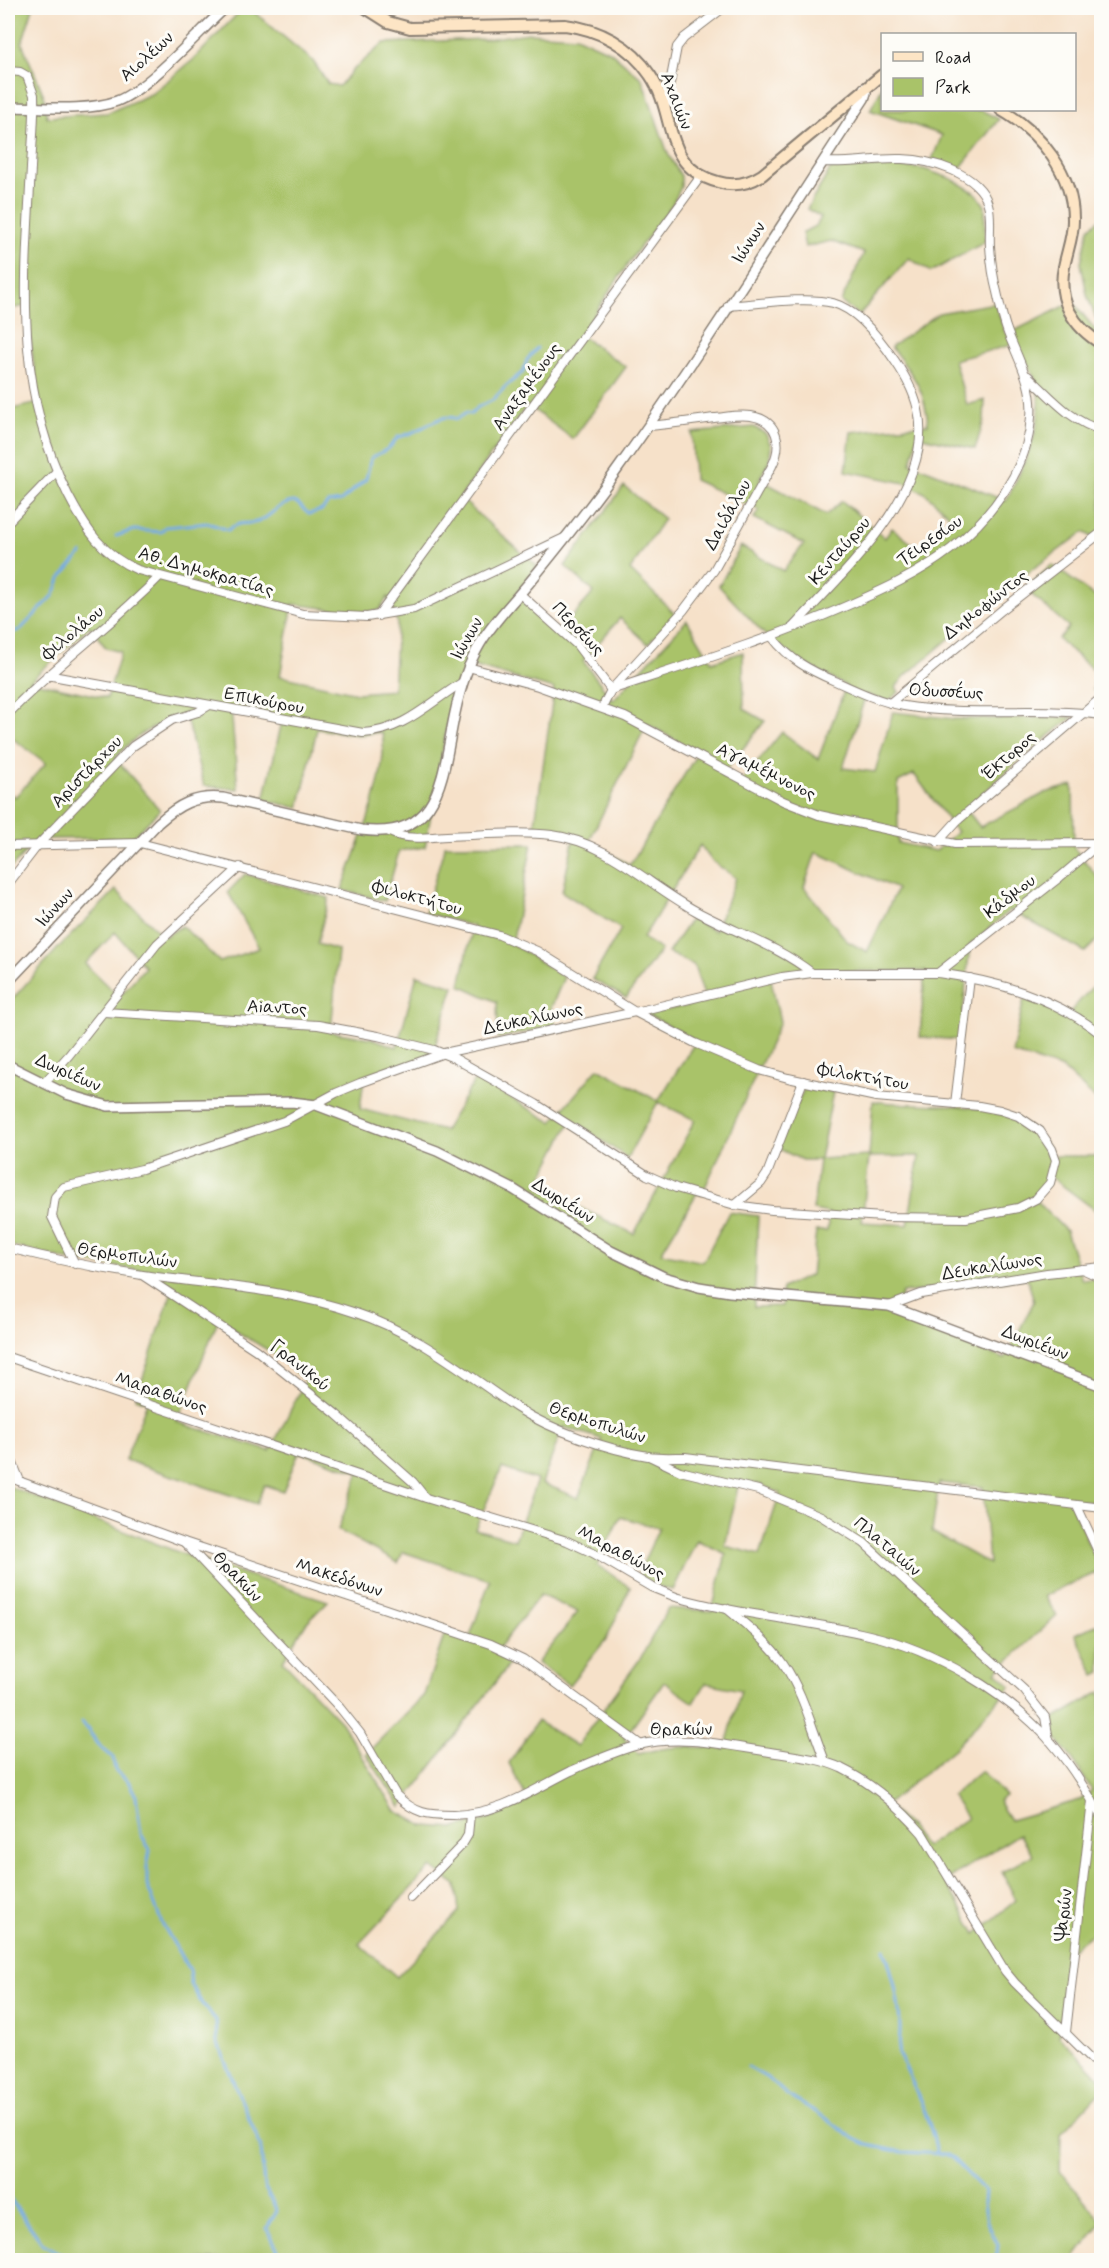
<svg xmlns="http://www.w3.org/2000/svg" width="1109" height="2268" viewBox="0 0 1109 2268" font-family="Mynerve,sans-serif">
  <style>
    .green { fill: #a9c369; stroke: #627042; stroke-width: 1.5; fill-rule: evenodd }
    .lines { fill: none; stroke-linecap: round; stroke-linejoin: round }
    .stream { stroke: #76ace4; stroke-width: 3 }
    .minor-casing { stroke: #897e72; stroke-width: 10 }
    .tertiary-casing { stroke: #897e72; stroke-width: 12 }
    .secondary-casing { stroke: #897e72; stroke-width: 14 }
    .minor { stroke: #fff; stroke-width: 8 }
    .tertiary { stroke: #fff; stroke-width: 9 }
    .secondary { stroke: #fde5c5; stroke-width: 10 }
    .labels { text-anchor: middle; dominant-baseline: central; stroke-width: 6; stroke-linejoin: round; paint-order: stroke }
    .street-label { font-size: 18px; fill: #1c1c1c; stroke: #fdfcf7 }
  </style>
  <rect width="100%" height="100%" fill="#fdfcf7"/>
  <filter id="ink" filterUnits="userSpaceOnUse"><feTurbulence type="fractalNoise" baseFrequency=".0167" numOctaves="2"/><feDisplacementMap in="SourceGraphic" scale="12" xChannelSelector="R" yChannelSelector="G"/><feConvolveMatrix kernelMatrix="1 2 1 2 8 2 1 2 1" color-interpolation-filters="sRGB"/></filter>
  <filter id="wash" filterUnits="userSpaceOnUse"><feTurbulence type="fractalNoise" baseFrequency=".008" numOctaves="4" result="noise"/><feDisplacementMap in="SourceGraphic" scale="24" xChannelSelector="R" yChannelSelector="G"/><feGaussianBlur stdDeviation="1.35" result="paint"/><feColorMatrix in="noise" values="0 0 0 0 0 0 0 0 0 0 0 0 0 0 0 0 0 1.4 0 .05"/><feComposite in="paint" operator="in"/></filter>
  <g filter="url(#wash)">
    <rect width="100%" height="100%" fill="#f6e1c9"/>
    <g class="green">
      <path d="M8 8H33L22 43 44 96 47 117 107 113 151 94 193 60 243 8H249L313 61 328 84 339 86 353 70 384 43 486 39 529 33 576 36 611 52 642 79 668 154 681 176V187L672 205 634 255 580 335 626 367 573 439 527 405 460 498 537 566 516 594 558 633 594 592 565 566 624 486 664 519 630 570 675 614 648 644 620 618 583 661 613 700 687 620 712 662 743 652 744 709 765 721 721 776 739 785 782 732 818 759 846 686 800 661 765 635 719 586 741 546 783 571 804 544 754 518 759 510 694 480 692 433 754 427 766 434 771 446 769 462 759 479 826 515 842 501 885 538 892 528 921 551 950 516 925 493 905 483 846 471 851 432 928 424C925 388 912 374 891 347L939 313 995 303 1006 335 1073 302 1101 337V543L1084 532 1026 574 905 676 896 687 899 692 887 702 866 694 843 768 875 772 893 712 956 719 1073 717 1019 760 966 809 980 827 1045 793 1073 785 1074 848 1101 881V936L1085 952 1010 910 970 945 960 1040 920 1037 925 971H830L770 975 780 1022 702 1194 697 1193 661 1253 703 1262 729 1212 758 1216 754 1307 782 1306V1288L811 1275 816 1231H827L829 1213 813 1210 819 1160H802L777 1148 805 1087 833 1092 820 1159 869 1156 873 1101C930 1110 1022 1091 1052 1156H1101V1222L1099 1213 1051 1177 1034 1198 1066 1231 1082 1280 1101 1278V1502L1070 1501 1100 1571 1044 1596 1057 1616 996 1672 1011 1686 956 1747 886 1805 909 1826 925 1847 967 1818 952 1796 981 1771 1005 1796 998 1801 1010 1820 1080 1800 1092 1790 1070 1756 1053 1735 1054 1719 1100 1692 1101 1694V1926L1066 1954 1059 2036 1101 2079V2091L1061 2134 1060 2171 1101 2220V2223L1073 2260H8V1486L183 1554 328 1601 306 1623 283 1661 341 1722 396 1811 424 1826 455 1828 489 1819 528 1801 509 1763 537 1721 577 1746 640 1659 668 1608 712 1611 726 1554 697 1540 673 1590 657 1586 638 1574 659 1528 620 1517 597 1565 630 1587 607 1638 569 1685 537 1663 578 1612 540 1595 498 1649 513 1659 401 1807 366 1754 424 1695 445 1633 469 1639 490 1580 403 1552 398 1563 338 1530 359 1472 299 1452 283 1491 264 1485 257 1504 125 1460 147 1402 136 1398 172 1291 152 1272 67 1260 8 1245V1004L58 948 116 890 164 937 182 926 220 962 259 948 228 892 245 874 329 898 317 944 338 950 331 1032 371 1038 397 1047 417 975 454 986 431 1058 364 1078 360 1109 444 1131 476 1078 552 1122 598 1068 658 1101 696 1041 647 1014 706 1002 694 965 668 953 691 919 715 931 736 878 712 861 700 845 643 938 661 950 626 998 592 979 621 929 562 892 574 837 553 830H534L554 689 466 664 450 709 425 847 399 851 385 901 342 890C357 848 390 774 382 732L359 735 317 729 299 808 264 800 283 717 231 707 238 789 204 786 185 714C154 726 138 732 115 758L160 810 132 838 38 839 8 871V792L15 797 46 763 8 735V410L39 403 26 306 8 309V266L13 228H8ZM1015 344C1021 354 1029 365 1034 376 1050 417 1024 465 1006 501L911 463 918 436 975 449 984 420 985 400 967 405 954 360ZM388 597 397 622 393 690 357 693 280 676 293 604 363 613 379 610ZM90 626 106 648 121 652 107 698 30 681ZM647 724 698 752 630 865 589 841ZM914 774 957 832 936 851 898 843V782ZM816 852 897 889 867 952 847 941 804 887ZM115 932 145 967 119 997 85 964ZM658 1102 695 1120 634 1234 537 1187 572 1119 627 1158ZM919 1156 908 1225 862 1222 869 1157ZM1027 1278 1034 1301 1005 1359 894 1317 902 1293ZM218 1320 271 1352 305 1381 270 1451 177 1422ZM563 1427 602 1439 578 1498 542 1483ZM502 1468 537 1480 515 1540 475 1529ZM739 1482 759 1484 780 1493 760 1555 725 1546ZM939 1483 983 1487 989 1564 932 1532ZM664 1682 694 1703 706 1683 741 1690 725 1749C695 1746 668 1745 639 1754L624 1739ZM1019 1834 1033 1855 1002 1872 1016 1900 976 1934 945 1881ZM431 1867 456 1885 459 1912 397 1977 359 1944Z"/>
      <path d="M882 87V110H981L999 119 958 171 931 162 942 135 870 110Z"/>
      <path d="M893 166 924 169 952 179 977 194 985 206V242L931 272 909 258 859 315 841 302 864 253 831 241 805 247 802 233 817 225 821 217 807 209 831 168Z"/>
      <path d="M1101 218V325L1095 316 1087 295 1081 263 1089 228Z"/>
      <path d="M1052 565 1101 601V693L1098 695 1093 690 1095 679 1100 676 1058 639 1069 627 1025 589Z"/>
      <path d="M532 844 512 944 564 977 551 1008 556 1026 498 1038 497 1002 460 985 473 926 425 913 445 845Z"/>
      <path d="M1101 977V1104L1063 1069 1012 1053 1024 999 1069 1013Z"/>
      <path d="M1101 1623V1672L1095 1675 1075 1634Z"/>
    </g>
    <g class="lines">
      <g class="stream">
        <path d="M116 536 134 530 161 532 165 527 208 523 228 530C241 519 248 526 260 521 271 516 280 502 294 502 300 503 304 511 309 514L322 510 328 503 341 501 366 479 371 458 389 448 398 437C420 434 439 411 457 419L465 413 471 414 478 407 493 400 506 386 523 372 527 360 537 348"/>
        <path d="M8 633 20 630 54 595 60 579 82 553"/>
        <path d="M82 1722 102 1749 113 1757 115 1770 128 1781 136 1796 141 1834 150 1850 147 1867V1885L162 1923 189 1970 191 1984 202 2004 216 2020 217 2042 261 2147 264 2186 277 2211 267 2228 278 2250 280 2260"/>
        <path d="M884 1949C896 1982 904 2018 898 2054 907 2068 910 2078 917 2093 926 2113 933 2131 937 2153"/>
        <path d="M748 2067 769 2079 787 2095 826 2118 848 2135 867 2145 903 2152 946 2154 952 2158 985 2191 984 2203 987 2222 998 2245 996 2260"/>
        <path d="M8 2198 11 2200 42 2243 73 2260"/>
      </g>
    </g>
  </g>
  <g filter="url(#ink)">
    <g class="lines">
      <g class="minor-casing">
        <g id="minor">
          <path d="M8 71 20 72 27 76 34 95C35 119 32 144 31 168 25 285 14 386 68 495 85 528 103 556 138 570L303 614 367 617 414 609 566 537"/>
          <path d="M665 109 677 47 684 38 723 8"/>
          <path d="M728 306C757 304 806 296 833 303 858 310 881 340 895 361 906 377 916 396 919 415 932 493 841 575 793 627"/>
          <path d="M1028 376C1050 396 1072 423 1102 430"/>
          <path d="M8 522 57 471"/>
          <path d="M520 594 577 645 611 690C690 664 768 640 844 607 881 591 919 574 951 549 991 517 1028 470 1031 417 1034 386 1019 361 1008 333 1003 320 1000 306 997 292 993 277 991 261 990 246 989 232 992 217 988 204 979 173 931 160 902 159 875 158 849 164 823 162"/>
          <path d="M378 616 701 176"/>
          <path d="M772 637C790 660 809 670 835 681 857 691 880 702 904 706 969 717 1036 706 1102 715"/>
          <path d="M468 667 538 686 625 717 783 801 819 815 955 844 1102 843"/>
          <path d="M47 675 363 733C404 731 430 702 463 682"/>
          <path d="M890 703 1003 609 1102 532"/>
          <path d="M602 708 611 690 683 611 714 570 772 466C783 444 778 420 751 416 739 414 726 417 714 418 692 421 670 424 649 426"/>
          <path d="M8 714C55 665 111 626 159 577"/>
          <path d="M389 832C408 841 427 837 447 836 482 835 517 831 552 835 608 842 648 885 696 911 734 932 778 946 812 973"/>
          <path d="M938 842 957 821 1102 697"/>
          <path d="M8 846 140 843 499 935 537 951 635 1012 695 1043 759 1070 788 1078 876 1097 979 1106 1000 1110 1018 1116 1040 1131 1052 1149 1056 1160 1050 1183 1036 1199 1018 1208 966 1218 884 1217 772 1210 735 1205 676 1188 647 1175 536 1104 454 1058 434 1050 378 1036 318 1025 104 1012"/>
          <path d="M8 884 38 845 133 746 172 720 198 712 208 706"/>
          <path d="M938 973 1060 877 1100 843"/>
          <path d="M44 1083 69 1055 157 944 240 867"/>
          <path d="M955 1104 970 978"/>
          <path d="M735 1205 761 1183 767 1174 803 1081"/>
          <path d="M8 1248C52 1259 96 1268 142 1275 214 1285 286 1289 356 1313 415 1332 466 1374 517 1408 551 1430 608 1450 648 1456 660 1458 673 1457 685 1457L1102 1508"/>
          <path d="M75 1264 52 1217 55 1197 64 1187 142 1169 284 1121 336 1093 360 1083 444 1053 635 1012 782 977 812 973H938C996 981 1055 997 1102 1035"/>
          <path d="M1082 1269 1102 1278"/>
          <path d="M142 1275 256 1350 336 1414 413 1482 425 1497"/>
          <path d="M889 1306 921 1294 1047 1273 1102 1267"/>
          <path d="M8 1357 426 1498 567 1541 593 1553 651 1587 676 1597C739 1615 805 1620 869 1635 934 1650 1006 1692 1051 1742 1071 1765 1087 1791 1102 1818"/>
          <path d="M8 1451 20 1481"/>
          <path d="M651 1457 680 1471 758 1490 821 1516 864 1543 1024 1690 1045 1717 1049 1740"/>
          <path d="M8 1477 184 1542 491 1644 523 1659 641 1745"/>
          <path d="M1077 1506 1102 1560"/>
          <path d="M184 1542 340 1708 360 1733 396 1795C416 1814 427 1815 453 1815 499 1814 531 1791 571 1771 593 1761 616 1751 639 1745 682 1734 728 1746 770 1752 794 1756 819 1758 841 1768 872 1783 899 1807 922 1833L1005 1971 1015 1983 1102 2069"/>
          <path d="M726 1608C746 1625 768 1641 783 1663 803 1692 812 1729 825 1761"/>
          <path d="M411 1898 462 1845 468 1835 470 1815"/>
          <path d="M1066 2032 1092 1801"/>
        </g>
      </g>
      <g class="tertiary-casing">
        <g id="tertiary">
          <path d="M8 107C40 107 87 112 117 101 147 90 200 31 225 8"/>
          <path d="M8 982 158 823C178 805 195 795 223 798L361 830C444 841 442 772 455 713 460 689 467 666 480 644 493 622 512 603 529 583 560 545 591 507 619 467 705 348 783 222 864 99L866 93 864 88"/>
          <path d="M8 1065 66 1094 108 1106 292 1102 316 1105 437 1151 513 1189 611 1251 664 1277 699 1287 730 1292 889 1306 1102 1386"/>
        </g>
      </g>
      <g class="secondary-casing">
        <g id="secondary">
          <path d="M366 8 388 22 410 28 565 25C599 29 631 46 650 75 677 114 661 167 718 182 734 187 748 184 762 175L882 75"/>
          <path d="M1001 110C1040 132 1074 174 1073 221 1073 237 1067 251 1064 267 1057 300 1073 327 1102 344"/>
        </g>
      </g>
      <use href="#minor" class="minor"/>
      <use href="#tertiary" class="tertiary"/>
      <use href="#secondary" class="secondary"/>
    </g>
  </g>
  <g class="labels">
    <g class="street-label">
      <text transform="translate(147 57) rotate(-42)">Αιολέων</text>
      <text transform="translate(676 101) rotate(69)">Αχαιών</text>
      <text transform="translate(749 243) rotate(-57)">Ιώνων</text>
      <text transform="translate(527 387) rotate(-54)">Αναξαμένους</text>
      <text transform="translate(728 515) rotate(-61)">Δαιδάλου</text>
      <text transform="translate(930 541) rotate(-35)">Τειρεσίου</text>
      <text transform="translate(840 551) rotate(-49)">Κενταύρου</text>
      <text transform="translate(206 572) rotate(16)">Αθ. Δημοκρατίας</text>
      <text transform="translate(986 605) rotate(-38)">Δημοφώντος</text>
      <text transform="translate(578 629) rotate(46)">Περσέως</text>
      <text transform="translate(73 633) rotate(-40)">Φιλολάου</text>
      <text transform="translate(467 639) rotate(-60)">Ιώνων</text>
      <text transform="translate(946 692) rotate(3)">Οδυσσέως</text>
      <text transform="translate(264 701) rotate(11)">Επικούρου</text>
      <text transform="translate(1009 756) rotate(-41)">Έκτορος</text>
      <text transform="translate(87 772) rotate(-46)">Αριστάρχου</text>
      <text transform="translate(766 772) rotate(26)">Αγαμέμνονος</text>
      <text transform="translate(1010 897) rotate(-38)">Κάδμου</text>
      <text transform="translate(417 898) rotate(15)">Φιλοκτήτου</text>
      <text transform="translate(55 908) rotate(-47)">Ιώνων</text>
      <text transform="translate(277 1008) rotate(3)">Aiαντος</text>
      <text transform="translate(533 1019) rotate(-12)">Δευκαλίωνος</text>
      <text transform="translate(68 1073) rotate(24)">Δωριέων</text>
      <text transform="translate(863 1077) rotate(10)">Φιλοκτήτου</text>
      <text transform="translate(563 1201) rotate(32)">Δωριέων</text>
      <text transform="translate(127 1256) rotate(8)">Θερμοπυλών</text>
      <text transform="translate(992 1267) rotate(-9)">Δευκαλίωνος</text>
      <text transform="translate(1035 1343) rotate(21)">Δωριέων</text>
      <text transform="translate(300 1366) rotate(39)">Γρανικού</text>
      <text transform="translate(161 1393) rotate(19)">Μαραθώνος</text>
      <text transform="translate(597 1423) rotate(18)">Θερμοπυλών</text>
      <text transform="translate(887 1547) rotate(40)">Πλαταιών</text>
      <text transform="translate(621 1553) rotate(28)">Μαραθώνος</text>
      <text transform="translate(237 1577) rotate(46)">Θρακών</text>
      <text transform="translate(339 1578) rotate(18)">Μακεδόνων</text>
      <text x="681" y="1730">Θρακών</text>
      <text transform="translate(1064 1915) rotate(-84)">Ψαρών</text>
    </g>
  </g>
  <rect width="1109" height="2268" fill="none" stroke="#fdfcf7" stroke-width="30"/>
  <rect x="881" y="33" width="195" height="78" fill="#fdfcf7" stroke="#a3a29f" stroke-width="1.5"/>
  <rect x="893" y="52" width="30" height="9" fill="#fde5c5" stroke="#a3a29f" stroke-width="1.5"/>
  <text x="935" y="63" font-size="18" fill="#1c1c1c">Road</text>
  <rect x="893" y="78" width="30" height="18" fill="#a9c369" stroke="#a3a29f" stroke-width="1.5"/>
  <text x="935" y="93" font-size="18" fill="#1c1c1c">Park</text>
</svg>
